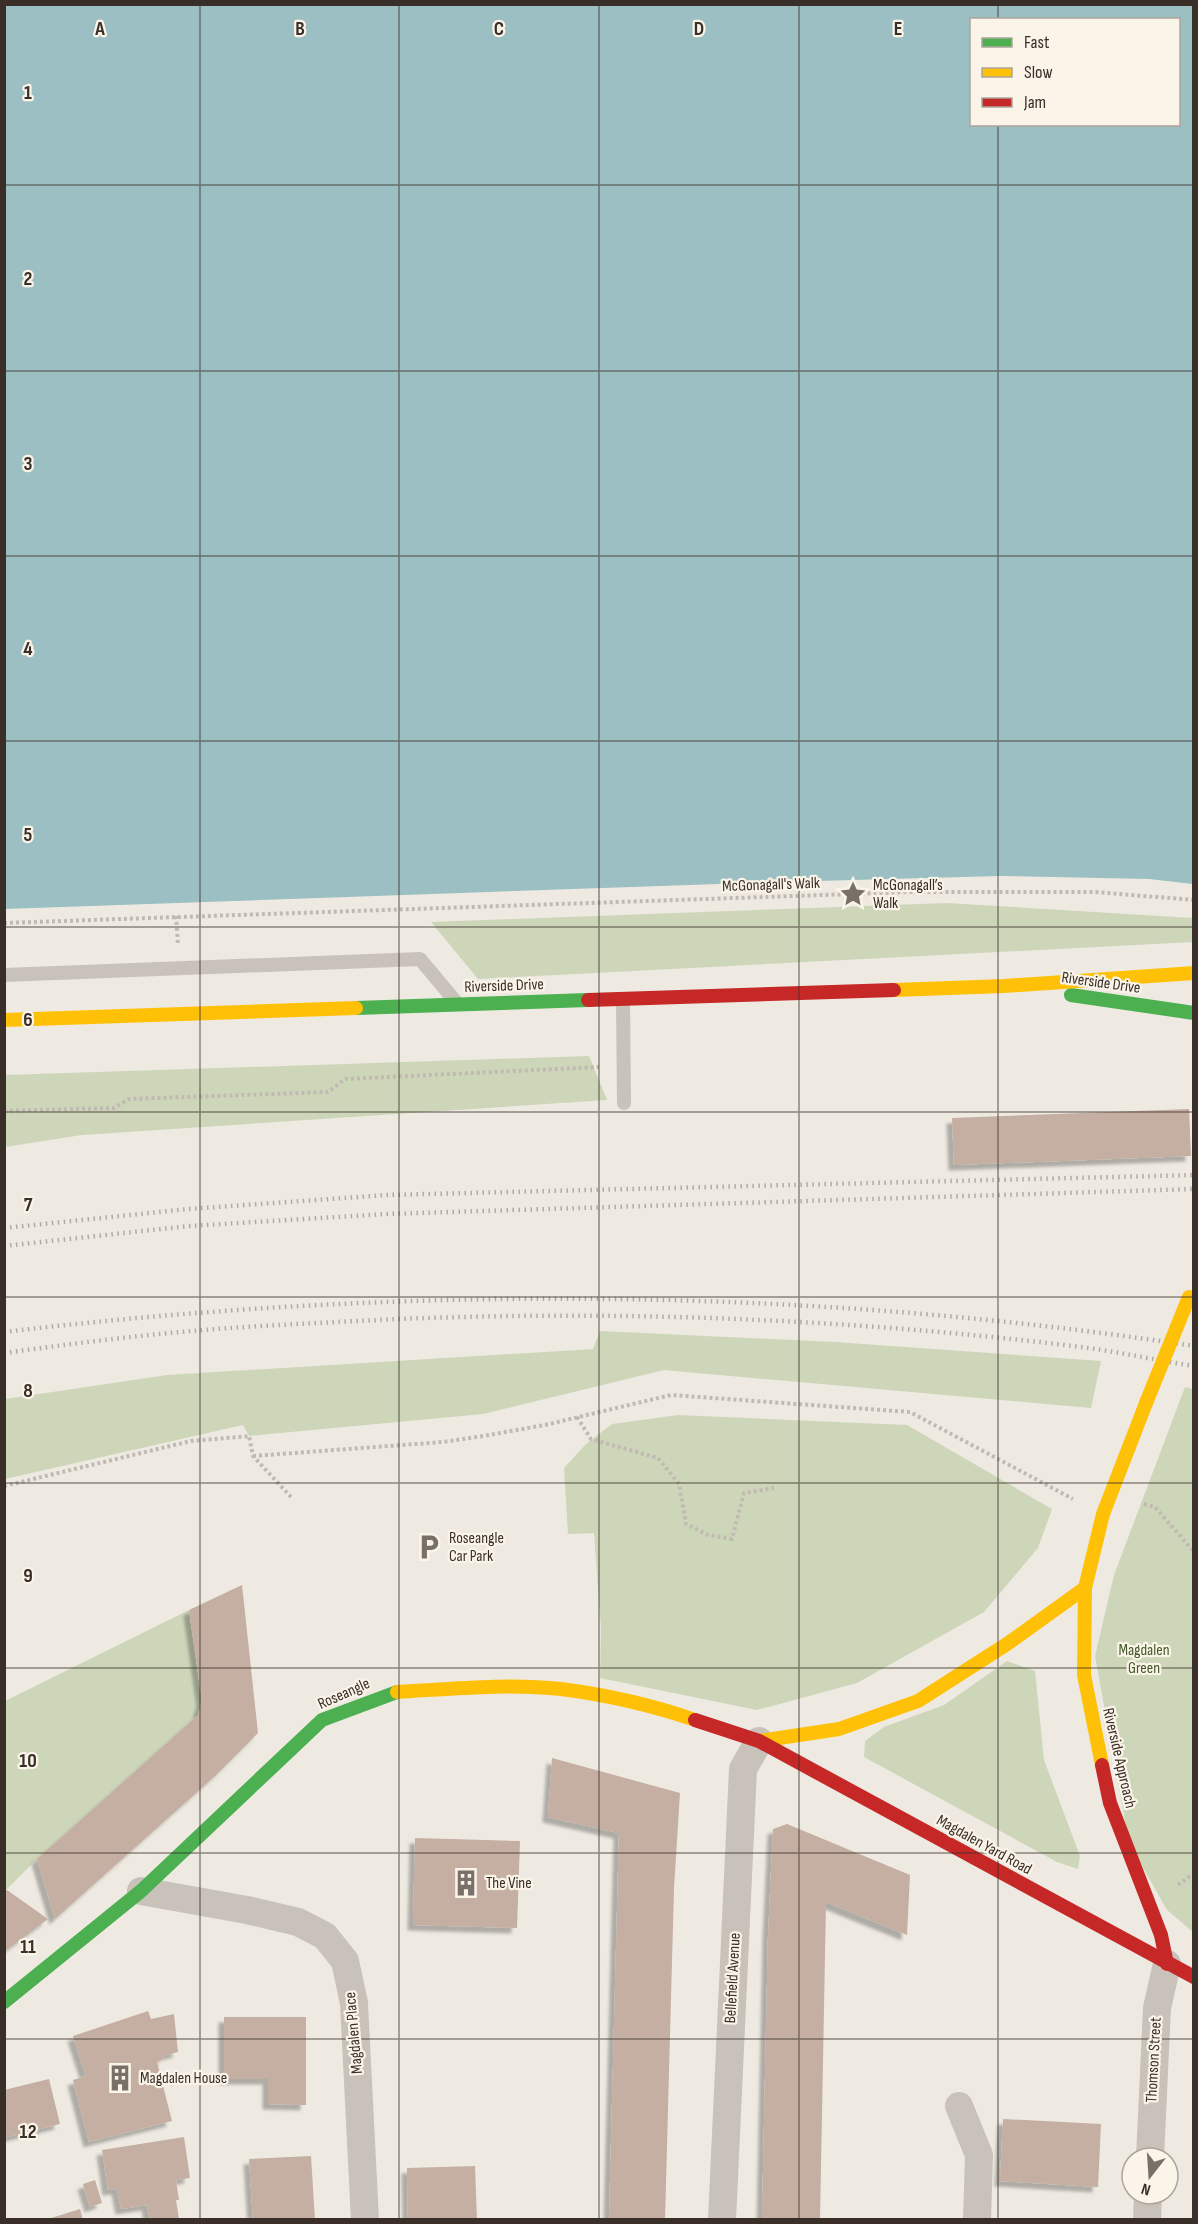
<svg xmlns="http://www.w3.org/2000/svg" width="1198" height="2224" viewBox="0 0 1198 2224" font-family="'Sofia Sans Condensed',sans-serif">
  <style>
    .green { fill: #ced6ba }
    .water { fill: #9bbfc2; fill-rule: evenodd }
    .building { fill: #c4afa2; filter: url(#shadow) }
    .lines { fill: none; stroke-linecap: round; stroke-linejoin: round }
    .path { stroke: #c1bab2; stroke-width: 4; stroke-dasharray: 3 3; stroke-linecap: butt }
    .lane { stroke: #c8c2ba; stroke-width: 14 }
    .street { stroke: #c8c2ba; stroke-width: 28 }
    .fast { stroke: #4caf50; stroke-width: 14 }
    .slow { stroke: #ffc107; stroke-width: 14 }
    .jam { stroke: #c62828; stroke-width: 14 }
    .rail { stroke: #afaaa5; stroke-width: 4.5; stroke-dasharray: 1.5 4.5; stroke-linecap: butt }
    .slow-bridge { stroke: #ffc107; stroke-width: 14 }
    .grid { fill: none; stroke: #392f28; stroke-width: 1.5; stroke-opacity: 0.55 }
    .labels { text-anchor: middle; dominant-baseline: central; stroke-width: 4.5; stroke-linejoin: round; paint-order: stroke }
    .street-label { font-size: 16px; fill: #392f28; stroke: #fbf4e9 }
    .poi-label { font-size: 16px; fill: #392f28; stroke: #fbf4e9; text-anchor: start }
    .park-label { font-size: 16px; fill: #445a29; stroke: #fbf4e9 }
    .grid-label { font-size: 20px; text-anchor: middle; font-weight: bold; fill: #392f28; stroke: #fbf4e9; stroke-width: 4.5; stroke-linejoin: round; paint-order: stroke }
  </style>
  <defs>
    <filter id="shadow"><feDropShadow dx="-5.5" dy="5.5" stdDeviation="1.5" flood-color="#0004"/></filter>
  </defs>
  <rect width="100%" height="100%" fill="#eeeae2"/>
  <g class="green">
    <path d="M947 903 1193 918V942L478 979 431 922Z"/>
    <path d="M589 1056 607 1100 82 1135 5 1147V1075Z"/>
    <path d="M600 1331 835 1342 1101 1361 1091 1408 664 1370 483 1414 249 1436 243 1425 5 1479V1399L167 1375 593 1349Z"/>
    <path d="M1185 1387 1193 1389V1932L1167 1910 1129 1843 1095 1656 1114 1575Z"/>
    <path d="M678 1415 907 1425 1052 1509 1038 1548 984 1612 857 1683 757 1710 600 1678 601 1629 594 1533 568 1534 564 1468 586 1444 612 1424Z"/>
    <path d="M189 1610 202 1701 198 1715 37 1859 5 1891V1701Z"/>
    <path d="M1007 1661 1035 1671 1044 1760 1080 1856 1078 1869 1057 1862 864 1757 865 1741 884 1727 944 1705Z"/>
  </g>
  <path class="water" d="M4 5H1193V884L1149 879 1000 876 747 883 5 909ZM972 20H1178V124H972Z"/>
  <g class="building">
    <path d="M1189 1109 1191 1156 954 1165 952 1118Z"/>
    <path d="M242 1585 258 1733 215 1776 55 1919 37 1859 198 1715 202 1701 189 1610Z"/>
    <path d="M552 1758 680 1793 674 1888 665 2220H609L619 1833 548 1817Z"/>
    <path d="M787 1824 910 1875 907 1935 826 1902 820 2220H762L768 1936 773 1829Z"/>
    <path d="M415 1838 520 1841 517 1928 413 1925Z"/>
    <path d="M7 1890 48 1919 4 1952V1891Z"/>
    <path d="M148 2011 151 2019 174 2014 178 2052 163 2056 164 2059 157 2062 172 2121 89 2142 73 2080 86 2076 73 2036Z"/>
    <path d="M224 2017H306V2105L268 2104V2079H224Z"/>
    <path d="M49 2079 60 2124 4 2138V2090Z"/>
    <path d="M1003 2119 1101 2124 1098 2187 1000 2181Z"/>
    <path d="M184 2137 190 2178 176 2180 179 2200H176L179 2219 150 2220 147 2205 121 2209 117 2189 108 2190 102 2150Z"/>
    <path d="M311 2156 315 2220H253L249 2159Z"/>
    <path d="M475 2166 477 2220H408L407 2168Z"/>
    <path d="M95 2180 102 2203 90 2207 83 2184Z"/>
    <path d="M80 2209 83 2220H48V2219Z"/>
  </g>
  <g class="lines">
    <g class="path">
      <path d="M176 916 178 944"/>
      <path d="M4 923 910 892H1095L1194 900"/>
      <path d="M4 1111 114 1108 129 1099 328 1092 345 1079 599 1067"/>
      <path d="M577 1417 591 1439 658 1458 679 1484 686 1524 708 1535 732 1539 744 1493 774 1488"/>
      <path d="M253 1456 443 1442 483 1436 545 1425 671 1395 910 1412 1073 1499"/>
      <path d="M4 1486 191 1441 249 1436 253 1456 291 1497"/>
      <path d="M1144 1504 1155 1507 1194 1552"/>
      <path d="M1178 1885 1194 1873"/>
    </g>
    <g class="lane">
      <path d="M4 975 420 959 456 1002"/>
      <path d="M623 999 624 1103"/>
    </g>
    <g class="street">
      <path d="M141 1891 247 1910 298 1922 325 1936 345 1961 354 2003 365 2220"/>
      <path d="M959 2106 979 2155 977 2220"/>
      <path d="M1150 2158 1157 2008 1167 1964"/>
      <path d="M722 2220 743 1769 759 1741"/>
      <path d="M1147 2220 1148 2194"/>
    </g>
    <g class="fast">
      <path d="M1071 995 1194 1013"/>
      <path d="M356 1008 588 1000"/>
      <path d="M4 2002 141 1891 322 1720 397 1692"/>
    </g>
    <g class="slow">
      <path d="M894 990 1004 986 1194 973"/>
      <path d="M4 1020 356 1008"/>
      <path d="M397 1692C450 1689 509 1683 561 1689 607 1695 652 1705 695 1720"/>
      <path d="M759 1741 839 1729 918 1701 1007 1644 1085 1588"/>
      <path d="M1102 1765 1084 1675 1085 1588 1103 1514 1146 1403"/>
    </g>
    <g class="jam">
      <path d="M588 1000 894 990"/>
      <path d="M695 1720 759 1741 1194 1977"/>
      <path d="M1102 1765 1110 1803 1161 1935 1167 1964"/>
    </g>
    <g class="rail">
      <path d="M4 1228 188 1209 387 1195 1194 1175"/>
      <path d="M4 1246 189 1226 386 1214 1194 1189"/>
      <path d="M4 1332C400 1285 800 1286 1194 1346"/>
      <path d="M4 1353C56 1346 108 1339 159 1334 239 1326 319 1323 399 1319 627 1310 854 1319 1081 1347 1119 1352 1156 1360 1194 1366"/>
    </g>
    <path class="slow-bridge" d="M1146 1403 1189 1297"/>
  </g>
  <path class="grid" d="M200 4V2220M399 4V2220M599 4V2220M799 4V2220M998 4V20M998 124V2220M4 185H1194M4 371H1194M4 556H1194M4 741H1194M4 927H1194M4 1112H1194M4 1297H1194M4 1483H1194M4 1668H1194M4 1853H1194M4 2039H1194"/>
  <defs>
    <g id="sight-bare" transform="scale(2.07)"><path d="M0-6L1.8-2.2L6-1.7L2.9 1.2L3.7 5.4L0 3.3L-3.7 5.4L-2.9 1.2L-6-1.7L-1.8-2.2Z" fill="#787069" stroke="#fbf4e9" stroke-width="2.5" paint-order="stroke"/></g>
    <g id="parking-bare" transform="scale(2.07)"><path d="M-3.5-5.5H1a3.5 3.5 0 0 1 0 7H-1V5.5H-3.5ZM-1-3.4V-.6H.8a1.4 1.4 0 0 0 0-2.8Z" fill="#787069" stroke="#fbf4e9" stroke-width="2.5" paint-order="stroke"/></g>
    <g id="building-bare" transform="scale(2.07)"><path d="M-4-6H4V6H1V3H-1V6H-4ZM-2.5-4.3h1.7v1.8h-1.7ZM.8-4.3h1.7v1.8H.8ZM-2.5-1h1.7V.8h-1.7ZM.8-1h1.7V.8H.8Z" fill="#787069" stroke="#fbf4e9" stroke-width="2.5" paint-order="stroke"/></g>
  </defs>
  <g fill-rule="evenodd">
    <use href="#sight-bare" x="853" y="894"/>
    <use href="#parking-bare" x="429" y="1547"/>
    <use href="#building-bare" x="466" y="1883"/>
    <use href="#building-bare" x="120" y="2078"/>
  </g>
  <g class="labels">
    <g class="street-label">
      <text transform="translate(771 885) rotate(-2)">McGonagall's Walk</text>
      <text transform="translate(1101 983) rotate(8)">Riverside Drive</text>
      <text transform="translate(504 986) rotate(-2)">Riverside Drive</text>
      <text transform="translate(344 1694) rotate(-24)">Roseangle</text>
      <text transform="translate(1119 1758) rotate(77)">Riverside Approach</text>
      <text transform="translate(984 1845) rotate(29)">Magdalen Yard Road</text>
      <text transform="translate(733 1978) rotate(-87)">Bellefield Avenue</text>
      <text transform="translate(354 2033) rotate(-95)">Magdalen Place</text>
      <text transform="translate(1154 2060) rotate(-87)">Thomson Street</text>
    </g>
    <g class="poi-label">
      <text x="873" y="885">McGonagall’s<tspan x="873" dy="18">Walk</tspan></text>
      <text x="449" y="1538">Roseangle<tspan x="449" dy="18">Car Park</tspan></text>
      <text x="486" y="1883">The Vine</text>
      <text x="140" y="2078">Magdalen House</text>
    </g>
    <g class="park-label">
      <text x="1144" y="1650">Magdalen<tspan x="1144" dy="18">Green</tspan></text>
    </g>
  </g>
  <g class="grid-label">
    <text x="100" y="35">A</text>
    <text x="300" y="35">B</text>
    <text x="499" y="35">C</text>
    <text x="699" y="35">D</text>
    <text x="898" y="35">E</text>
    <text x="28" y="99">1</text>
    <text x="28" y="285">2</text>
    <text x="28" y="470">3</text>
    <text x="28" y="655">4</text>
    <text x="28" y="841">5</text>
    <text x="28" y="1026">6</text>
    <text x="28" y="1211">7</text>
    <text x="28" y="1397">8</text>
    <text x="28" y="1582">9</text>
    <text x="28" y="1767">10</text>
    <text x="28" y="1953">11</text>
    <text x="28" y="2138">12</text>
  </g>
  <rect width="1198" height="2224" fill="none" stroke="#392f28" stroke-width="12"/>
  <rect x="970" y="18" width="210" height="108" fill="#fbf4e9" stroke="#ada59c" stroke-width="1.5"/>
  <rect x="982" y="38" width="30" height="9" fill="#4caf50" stroke="#ada59c" stroke-width="1.5"/>
  <text x="1024" y="48" font-size="18" fill="#392f28">Fast</text>
  <rect x="982" y="68" width="30" height="9" fill="#ffc107" stroke="#ada59c" stroke-width="1.5"/>
  <text x="1024" y="78" font-size="18" fill="#392f28">Slow</text>
  <rect x="982" y="98" width="30" height="9" fill="#c62828" stroke="#ada59c" stroke-width="1.5"/>
  <text x="1024" y="108" font-size="18" fill="#392f28">Jam</text>
  <g transform="translate(1150 2176) rotate(197)"><circle r="28" fill="#fbf4e9" stroke="#ada59c" stroke-width="1.5"/>
  <path d="M0-4.5L10 22L0 15L-10 22Z" fill="#787069"/>
  <text y="-9" font-size="16" font-weight="bold" text-anchor="middle" fill="#392f28">N</text>
  </g>
</svg>
